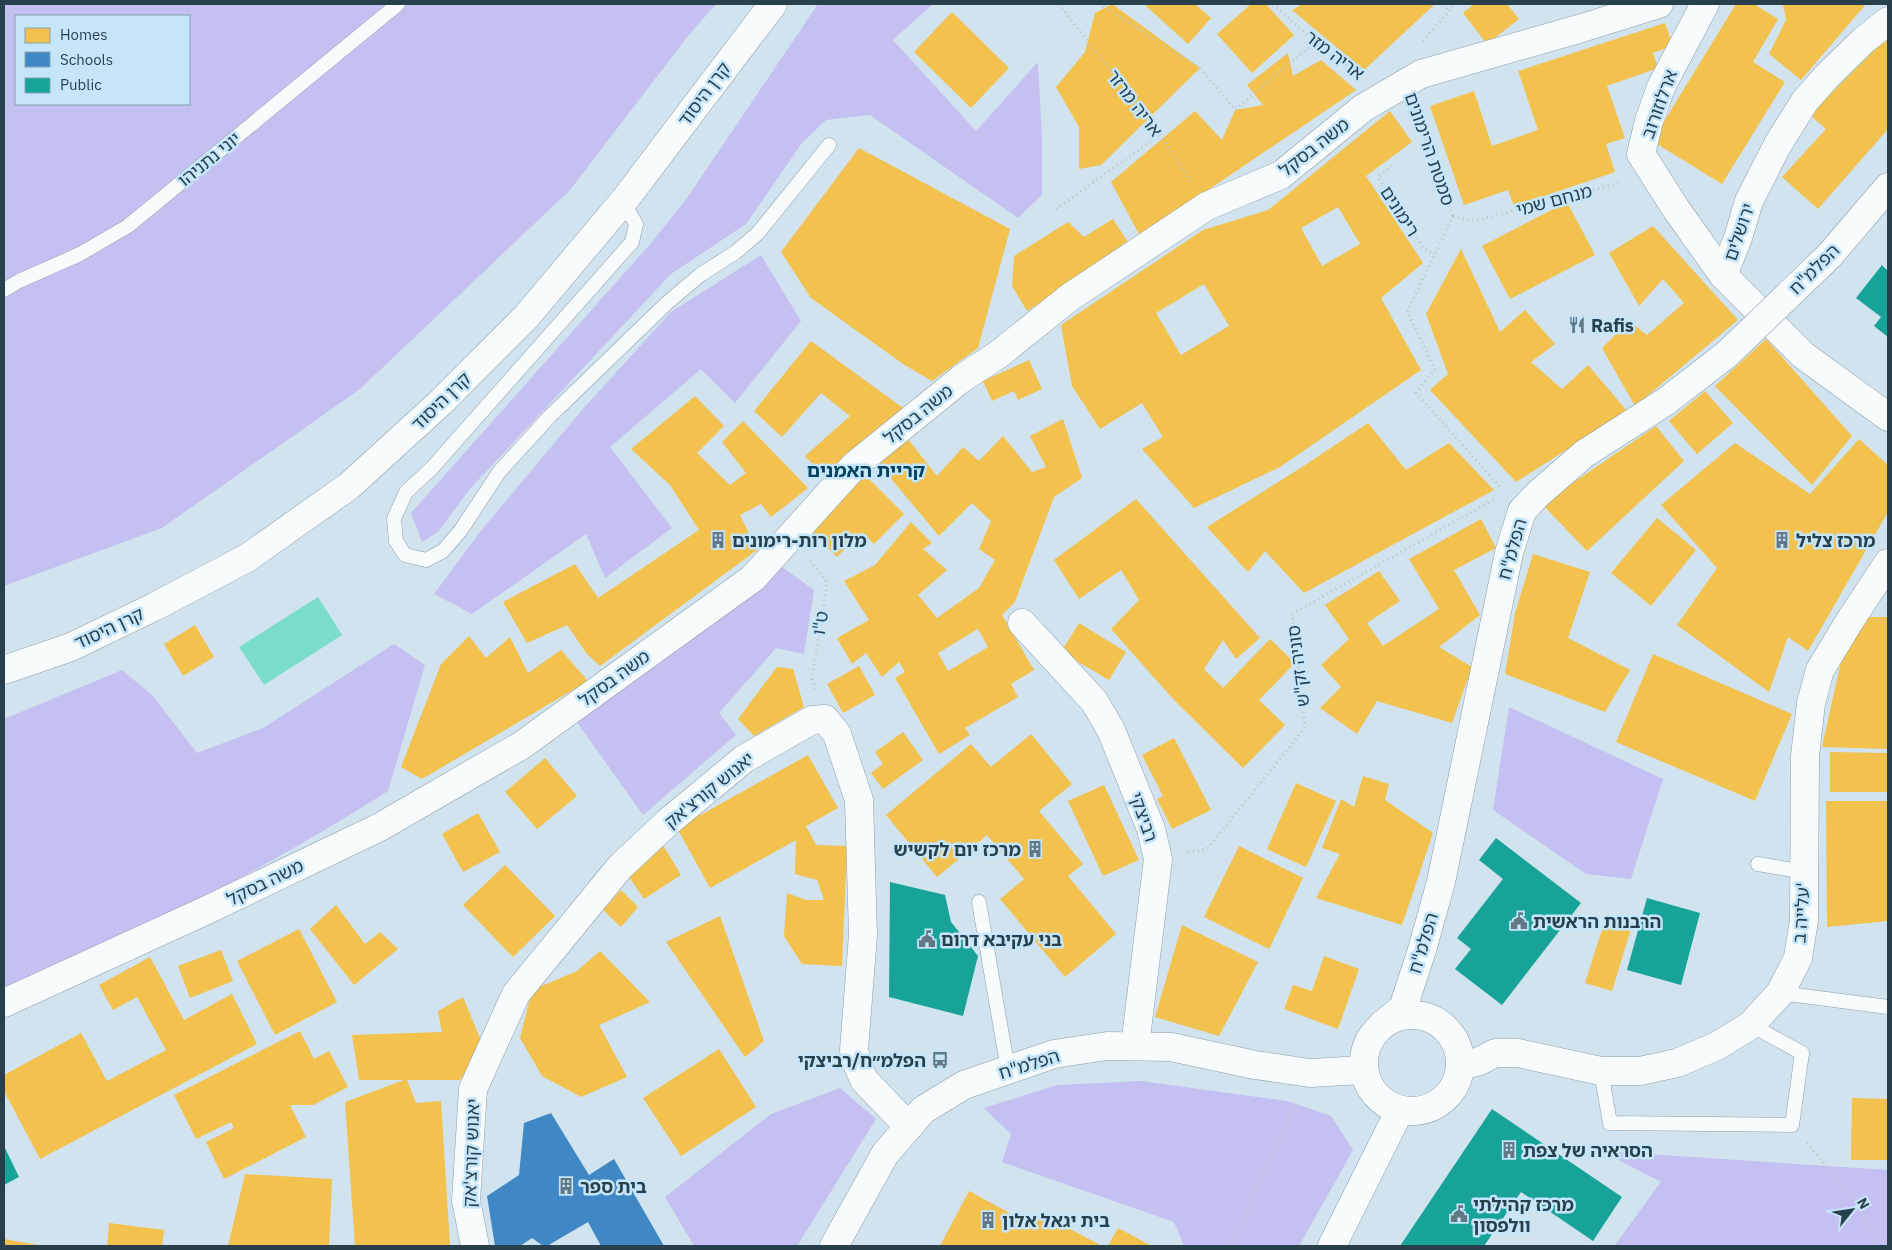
<svg xmlns="http://www.w3.org/2000/svg" width="1892" height="1250" viewBox="0 0 1892 1250" font-family="'IBM Plex Sans','Noto Sans Hebrew',sans-serif">
  <style>
    .green { fill: #c4c0f2; fill-rule: evenodd }
    .water { fill: #7adcca }
    .homes { fill: #f2c14e; fill-rule: evenodd }
    .schools { fill: #3f88c5 }
    .public { fill: #17a398 }
    .lines { fill: none; stroke-linecap: round; stroke-linejoin: round }
    .service-casing { stroke: #8c9ea8; stroke-width: 15 }
    .minor-casing { stroke: #8c9ea8; stroke-width: 29 }
    .path { stroke: #bdc5ca; stroke-width: 3; stroke-dasharray: 1 4; stroke-linecap: butt }
    .service { stroke: #f8fbfc; stroke-width: 14 }
    .minor { stroke: #f8fbfc; stroke-width: 28 }
    .minor-bridge-casing { stroke: #8c9ea8; stroke-width: 29; stroke-linecap: butt }
    .minor-bridge { stroke: #f8fbfc; stroke-width: 28 }
    .labels { text-anchor: middle; dominant-baseline: central; stroke-width: 5; stroke-linejoin: round; paint-order: stroke }
    .street-label { font-size: 18px; fill: #283f4c; stroke: #c5e6fa }
    .poi-label { font-size: 18px; font-weight: bold; fill: #283f4c; stroke: #c5e6fa; text-anchor: start }
    .neighbourhood-label { font-size: 19px; font-weight: bold; fill: #04415c; stroke: #c5e6fa }
  </style>
  <rect width="100%" height="100%" fill="#d1e3ee"/>
  <g class="green">
    <path d="M4 4H716L688 36 570 190 360 389 162 528 4 586ZM16 16H189V104H16Z"/>
    <path d="M818 4H933L893 40 976 131 1038 62 1042 137V195L1018 218 870 115 826 120 802 143 746 224 671 274 469 490 438 532 422 542 411 513 652 242 687 198Z"/>
    <path d="M761 255 801 321 735 403 701 369 610 447 672 528 605 578 586 534 472 614 434 594 480 532 583 409 671 312Z"/>
    <path d="M782 567 814 590 804 654 776 648 719 713 736 735 643 815 574 718 703 628Z"/>
    <path d="M394 644 425 665 388 791C265 870 134 934 4 999V719L122 670 152 695 197 753 263 728Z"/>
    <path d="M1509 707 1663 779 1631 879 1586 874 1493 810Z"/>
    <path d="M1141 1081 1287 1101 1331 1116 1353 1150 1299 1246H1184L1174 1222 1002 1162 1011 1134 984 1108 1057 1085Z"/>
    <path d="M840 1088 876 1119 797 1246H694L665 1197 771 1114Z"/>
    <path d="M1601 1151 1888 1170V1246H1618L1615 1245 1661 1182Z"/>
  </g>
  <path class="water" d="M318 597 342 635 264 685 239 647Z"/>
  <g class="homes">
    <path d="M1112 4 1200 68 1101 165 1079 169V127L1056 87 1085 52 1095 13Z"/>
    <path d="M1148 4H1195L1211 18 1188 44 1146 6Z"/>
    <path d="M1251 4H1266L1294 35 1252 73 1217 34Z"/>
    <path d="M1303 4H1435L1364 70 1292 10Z"/>
    <path d="M1474 4H1507L1519 19 1487 44 1463 13Z"/>
    <path d="M1736 4H1754L1778 19 1753 62 1785 82 1722 184 1652 141Z"/>
    <path d="M1783 4H1866L1801 80 1769 54 1786 20Z"/>
    <path d="M952 12 1009 68 971 108 914 52Z"/>
    <path d="M1665 23 1673 46 1653 53 1658 68 1607 86 1625 138 1606 144 1615 172 1514 206 1508 190 1464 205 1430 106 1474 91 1492 146 1538 130 1518 71Z"/>
    <path d="M1888 36V129L1818 209 1782 177 1826 129 1810 115Z"/>
    <path d="M1288 53 1293 76 1321 60 1356 90 1140 236 1111 182 1195 111 1222 140 1235 110 1263 105 1247 85Z"/>
    <path d="M1390 111 1412 142 1366 176 1423 263 1381 298 1421 370 1280 467 1194 508 1142 449 1163 437 1142 403 1100 429 1072 386 1061 325 1203 230 1268 210ZM1338 207 1360 244 1322 266 1301 228ZM1204 284 1229 326 1181 355 1156 313Z"/>
    <path d="M859 148 1010 229 978 348 932 381 903 364 811 298 781 252Z"/>
    <path d="M1567 202 1595 255 1510 299 1482 246Z"/>
    <path d="M1113 219 1131 247 1027 311 1012 286 1014 256 1068 222 1084 237Z"/>
    <path d="M1653 226 1738 320 1635 406 1602 348 1629 321 1647 335 1684 303 1663 279 1639 306 1609 253Z"/>
    <path d="M1461 249 1500 332 1525 310 1555 344 1531 362 1562 389 1588 365 1627 411 1516 482 1430 390 1448 374 1426 314Z"/>
    <path d="M1766 339 1852 436 1812 485 1715 386Z"/>
    <path d="M811 341 903 408 827 479 805 456 850 416 821 393 782 437 754 411Z"/>
    <path d="M1029 360 1042 389 1018 400 1014 391 992 401 983 381Z"/>
    <path d="M1705 391 1733 423 1697 454 1669 421Z"/>
    <path d="M695 396 724 426 697 453 730 485 746 473 722 442 743 421 808 488 771 517 761 504 740 515 757 550 600 666 587 654 567 625 527 643 503 602 575 564 598 598 699 530 670 485 631 449Z"/>
    <path d="M1063 419 1082 478 1054 497 1015 602 1002 615 1034 670 1011 684 1018 697 965 728 970 735 939 754 895 678 905 672 899 662 882 677 866 653 852 664 837 638 869 620 844 581 875 565 911 522 932 543 923 549 947 570 918 595 937 618 979 588 995 560 979 549 991 521 972 503 939 536 877 462 907 438 937 476 963 447 979 461 1003 436 1032 472 1046 467 1030 436ZM978 629 988 647 948 671 938 653Z"/>
    <path d="M1368 423 1406 470 1449 443 1494 490 1304 593 1265 551 1248 572 1207 527 1302 467Z"/>
    <path d="M1656 426 1684 461 1587 551 1542 504Z"/>
    <path d="M1859 439 1888 465V512L1808 651 1788 637 1769 692 1677 625 1717 568 1661 505 1735 443 1810 494Z"/>
    <path d="M865 475 904 514 874 544 862 532 837 557 810 530Z"/>
    <path d="M1136 499 1260 638 1236 659 1223 640 1204 669 1223 688 1270 639 1295 663 1259 700 1285 725 1243 768 1174 700 1111 629 1139 600 1121 570 1079 599 1054 560Z"/>
    <path d="M1657 518 1696 550 1651 606 1611 573Z"/>
    <path d="M1481 519 1496 548 1454 570 1480 615 1439 647 1472 667 1452 723 1377 701 1357 734 1320 708 1341 687 1321 665 1349 639 1325 605 1379 571 1400 601 1367 623 1383 646 1439 609 1409 559Z"/>
    <path d="M1533 554 1590 572 1568 638 1630 670 1605 712 1505 674 1515 613Z"/>
    <path d="M1869 617H1888V749L1822 747 1842 657Z"/>
    <path d="M1079 623 1126 652 1109 680 1061 652Z"/>
    <path d="M195 625 214 657 183 676 164 644Z"/>
    <path d="M469 636 486 658 510 637 528 673 561 650 588 681 422 779 401 767 441 664Z"/>
    <path d="M1653 654 1792 714 1755 801 1616 742Z"/>
    <path d="M859 666 875 695 843 713 827 684Z"/>
    <path d="M777 667 793 669 804 707 754 736 738 719Z"/>
    <path d="M903 732 923 760 883 789 871 773 883 764 875 752Z"/>
    <path d="M1031 734 1072 784 1039 811 1083 864 1068 876 1116 934 1065 977 1000 899 1024 879 987 835 937 877 886 815 971 744 991 767Z"/>
    <path d="M1174 738 1211 810 1172 829 1157 799 1163 796 1142 755Z"/>
    <path d="M1830 752 1888 753V792H1830Z"/>
    <path d="M808 755 838 808 806 826 816 845 847 846 842 966 802 964 784 936 787 893 806 900H824L817 880 795 874 796 840 710 888 677 828Z"/>
    <path d="M545 758 577 796 537 829 505 792Z"/>
    <path d="M1363 776 1389 784 1385 800 1433 833 1402 925 1316 898 1340 854 1322 848 1341 799 1354 807Z"/>
    <path d="M1296 783 1336 801 1306 867 1267 849Z"/>
    <path d="M1104 785 1139 860 1103 876 1068 801Z"/>
    <path d="M1826 801H1888V921L1827 927Z"/>
    <path d="M478 813 500 852 463 872 442 834Z"/>
    <path d="M663 845 681 875 644 899 627 874Z"/>
    <path d="M1239 846 1303 878 1269 949 1204 917Z"/>
    <path d="M505 865 555 916 513 957 463 905Z"/>
    <path d="M621 890 638 907 621 927 603 910Z"/>
    <path d="M336 905 365 944 380 932 398 949 354 985 310 929Z"/>
    <path d="M1607 914 1633 922 1612 991 1585 983Z"/>
    <path d="M720 916 764 1041 745 1057 666 942Z"/>
    <path d="M1182 925 1258 962 1219 1036 1155 1017Z"/>
    <path d="M299 929 337 1002 275 1035 237 961Z"/>
    <path d="M221 950 233 981 190 998 178 966Z"/>
    <path d="M600 951 650 1002 599 1025 627 1077 581 1097 542 1076 520 1038 532 990 577 971Z"/>
    <path d="M1324 956 1359 969 1338 1029 1284 1009 1293 985 1312 991Z"/>
    <path d="M150 957 184 1020 232 994 257 1044 40 1159 4 1091V1075L81 1033 107 1081 166 1050 137 997 113 1010 99 985Z"/>
    <path d="M463 997 484 1048 460 1080H407L416 1103 441 1101 450 1246H355L345 1102 404 1080H359L352 1035 442 1032 438 1011Z"/>
    <path d="M300 1031 314 1059 329 1051 348 1087 313 1105H290L306 1137 224 1179 206 1142 234 1128 231 1122 196 1139 174 1095Z"/>
    <path d="M719 1049 756 1107 681 1156 643 1098Z"/>
    <path d="M1852 1098 1888 1099V1160H1851Z"/>
    <path d="M245 1174 332 1179 329 1246H228Z"/>
    <path d="M969 1191 1034 1226 1040 1213 1102 1246H940Z"/>
    <path d="M109 1223 164 1230 162 1246H107Z"/>
    <path d="M1118 1228 1152 1246H1108Z"/>
    <path d="M4 1239 38 1245V1246H4Z"/>
  </g>
  <path class="schools" d="M551 1113 589 1175 614 1159 664 1246H601L588 1222 547 1246H543L532 1238 520 1246H495L487 1196 519 1175 524 1123Z"/>
  <g class="public">
    <path d="M1882 265 1888 271V337L1874 326 1881 317 1856 298Z"/>
    <path d="M1496 838 1581 903 1502 1005 1455 969 1471 949 1457 938 1503 879 1479 860Z"/>
    <path d="M890 882 945 895 951 922 978 956 963 1016 889 997Z"/>
    <path d="M1647 898 1700 913 1681 985 1627 970Z"/>
    <path d="M1492 1109 1622 1197 1593 1241 1521 1192 1484 1246H1400Z"/>
    <path d="M4 1146 19 1177 4 1185Z"/>
  </g>
  <g class="lines">
    <g class="service-casing">
      <g id="service">
        <path d="M623 202 636 224 632 242 431 469 406 492 394 519 396 541 405 555 426 560 443 551 461 530 499 472 550 416 667 303 700 275 736 252 758 233 829 145"/>
        <path d="M4 290 19 281 80 254 128 226 398 4"/>
        <path d="M1758 864 1804 872"/>
        <path d="M979 902 1008 1070"/>
        <path d="M1780 993 1888 1007"/>
        <path d="M1601 1071 1610 1123 1792 1125 1802 1053 1751 1025"/>
      </g>
    </g>
    <g class="minor-casing">
      <g id="minor">
        <path d="M1705 4 1661 87 1649 121 1641 154 1676 209 1723 275 1803 355 1888 417"/>
        <path d="M1829 256 1888 187"/>
        <path d="M1723 275 1738 238 1749 201 1778 144 1805 101 1827 76 1864 40 1888 21"/>
        <path d="M1022 623 1094 701 1111 730 1151 829 1158 859 1135 1046"/>
        <path d="M4 670 71 647 154 607 247 558 349 486 440 403 526 317 626 198 773 4"/>
        <path d="M4 1003 207 910 380 827 522 745 753 578 855 465 961 379 999 354 1070 297 1207 206 1281 175 1363 108 1421 74 1582 28 1659 4"/>
        <circle cx="1412" cy="1063" r="48"/>
        <path d="M1382 1025 1403 1008 1422 950 1441 882 1509 553 1522 511 1538 494 1584 454 1665 402 1726 355"/>
        <path d="M1461 1066 1480 1061 1495 1053H1518L1601 1071H1640L1677 1063 1717 1046 1751 1025 1780 993 1798 958 1804 920 1805 756 1811 703 1820 670 1849 622 1888 563"/>
        <path d="M475 1246 466 1200 473 1089 516 994 620 867 668 822 744 759 812 720 825 719 837 734 859 800 863 935 854 1050 858 1066 864 1080 909 1127"/>
        <path d="M834 1246 885 1154 923 1110 964 1085 1054 1054 1107 1046 1171 1047 1255 1065 1310 1073 1364 1070"/>
        <path d="M1332 1246 1400 1110"/>
      </g>
    </g>
    <g class="path">
      <path d="M1059 4 1160 135 1191 182"/>
      <path d="M1099 4 1200 68 1235 110 1315 42"/>
      <path d="M1273 4 1315 42 1360 75"/>
      <path d="M1444 4 1448 11"/>
      <path d="M1423 41 1455 4"/>
      <path d="M1416 111 1453 216"/>
      <path d="M1392 166 1378 177 1424 249 1435 254"/>
      <path d="M1056 209 1160 135"/>
      <path d="M1453 216 1407 312 1435 369 1416 393 1502 489"/>
      <path d="M1453 216 1475 221 1622 182"/>
      <path d="M810 561 827 582 812 679 815 689"/>
      <path d="M1188 853 1207 849 1305 728 1292 614 1493 500"/>
      <path d="M1807 1143 1858 1204 1879 1246"/>
      <path d="M1231 1246 1297 1101"/>
    </g>
    <use href="#service" class="service"/>
    <use href="#minor" class="minor"/>
    <g class="minor-bridge-casing">
      <path id="minor-bridge" d="M1726 355 1829 256"/>
    </g>
    <use href="#minor-bridge" class="minor-bridge"/>
  </g>
  <defs>
    <g id="restaurant-bare" transform="scale(1.35)"><path d="M-5-6h1v4h1v-4h1v4h1v-4h1v5L-1.5 .5V6h-2V.5L-5-1ZM5-6V6H3V1.5H1.5Q1.5-4 5-6Z" fill="#637885" stroke="#c5e6fa" stroke-width="2.5" paint-order="stroke"/></g>
    <g id="building-bare" transform="scale(1.35)"><path d="M-4-6H4V6H1V3H-1V6H-4ZM-2.5-4.3h1.7v1.8h-1.7ZM.8-4.3h1.7v1.8H.8ZM-2.5-1h1.7V.8h-1.7ZM.8-1h1.7V.8H.8Z" fill="#637885" stroke="#c5e6fa" stroke-width="2.5" paint-order="stroke"/></g>
    <g id="civic-bare" transform="scale(1.35)"><path d="M-.6-6.5H3V-4.5H.6V-3L4-1V1h2V6H-6V1h2V-1L-.6-3ZM-1.2 2.5V6h2.4V2.5Z" fill="#637885" stroke="#c5e6fa" stroke-width="2.5" paint-order="stroke"/></g>
    <g id="bus-bare" transform="scale(1.35)"><path d="M-5-6H5V4H4V6H2V4H-2V6H-4V4H-5ZM-3.5-4V0h7V-4ZM-3.5 1.2v1.5H-2V1.2ZM2 1.2v1.5H3.5V1.2Z" fill="#637885" stroke="#c5e6fa" stroke-width="2.5" paint-order="stroke"/></g>
  </defs>
  <g fill-rule="evenodd">
    <use href="#restaurant-bare" x="1577" y="325"/>
    <use href="#building-bare" x="718" y="540"/>
    <use href="#building-bare" x="1782" y="540"/>
    <use href="#building-bare" x="1035" y="849"/>
    <use href="#civic-bare" x="1519" y="921"/>
    <use href="#civic-bare" x="927" y="939"/>
    <use href="#bus-bare" x="940" y="1060"/>
    <use href="#building-bare" x="1509" y="1150"/>
    <use href="#building-bare" x="566" y="1186"/>
    <use href="#civic-bare" x="1459" y="1214"/>
    <use href="#building-bare" x="988" y="1220"/>
  </g>
  <g class="labels">
    <g class="street-label">
      <text transform="translate(1335 55) rotate(37)">אריה מזר</text>
      <text transform="translate(704 94) rotate(-53)">קרן היסוד</text>
      <text transform="translate(1135 103) rotate(53)">אריה מרזר</text>
      <text transform="translate(1659 104) rotate(-70)">ארלוזורוב</text>
      <text transform="translate(1314 147) rotate(-38)">משה בסקל</text>
      <text transform="translate(1430 149) rotate(71)">סמטת הרימונים</text>
      <text transform="translate(209 159) rotate(-39)">יוני נתניהו</text>
      <text transform="translate(1554 200) rotate(-15)">מנחם שמי</text>
      <text transform="translate(1400 211) rotate(57)">רימונים</text>
      <text transform="translate(1739 232) rotate(-71)">ירושלים</text>
      <text transform="translate(1814 269) rotate(-45)">הפלמ"ח</text>
      <text transform="translate(441 401) rotate(-44)">קרן היסוד</text>
      <text transform="translate(918 414) rotate(-39)">משה בסקל</text>
      <text transform="translate(1512 549) rotate(-74)">הפלמ"ח</text>
      <text transform="translate(820 623) rotate(-81)">ט"ו</text>
      <text transform="translate(109 628) rotate(-25)">קרן היסוד</text>
      <text transform="translate(1298 666) rotate(-97)">סוניה זק"ש</text>
      <text transform="translate(614 678) rotate(-36)">משה בסקל</text>
      <text transform="translate(709 790) rotate(-39)">יאנוש קורצ'אק</text>
      <text transform="translate(1144 817) rotate(71)">רביצקי</text>
      <text transform="translate(265 882) rotate(-26)">משה בסקל</text>
      <text transform="translate(1801 913) rotate(-86)">עלייה ב'</text>
      <text transform="translate(1423 943) rotate(-73)">הפלמ"ח</text>
      <text transform="translate(1029 1064) rotate(-17)">הפלמ"ח</text>
      <text transform="translate(471 1153) rotate(-88)">יאנוש קורצ'אק</text>
    </g>
    <g class="poi-label">
      <text x="1591" y="325">Rafis</text>
      <text x="732" y="540">מלון רות-רימונים</text>
      <text x="1796" y="540">מרכז צליל</text>
      <text x="1021" y="849" text-anchor="end">מרכז יום לקשיש</text>
      <text x="1533" y="921">הרבנות הראשית</text>
      <text x="941" y="939">בני עקיבא דרום</text>
      <text x="926" y="1060" text-anchor="end">הפלמ״ח/רביצקי</text>
      <text x="1523" y="1150">הסראיה של צפת</text>
      <text x="580" y="1186">בית ספר</text>
      <text x="1473" y="1204">מרכז קהילתי<tspan x="1473" dy="21">וולפסון</tspan></text>
      <text x="1002" y="1220">בית יגאל אלון</text>
    </g>
    <g class="neighbourhood-label">
      <text x="866" y="470">קריית האמנים</text>
    </g>
  </g>
  <rect width="1892" height="1250" fill="none" stroke="#283f4c" stroke-width="10"/>
  <rect x="15" y="15" width="175" height="90" fill="#c5e6fa" stroke="#86a3b4"/>
  <rect x="25" y="28" width="25" height="15" fill="#f2c14e" stroke="#86a3b4"/>
  <text x="60" y="40" font-size="15" fill="#283f4c">Homes</text>
  <rect x="25" y="52" width="25" height="15" fill="#3f88c5" stroke="#86a3b4"/>
  <text x="60" y="65" font-size="15" fill="#283f4c">Schools</text>
  <rect x="25" y="78" width="25" height="15" fill="#17a398" stroke="#86a3b4"/>
  <text x="60" y="90" font-size="15" fill="#283f4c">Public</text>
  <g transform="translate(1852 1210) rotate(60)" stroke="#c5e6fa" stroke-width="4" paint-order="stroke">
  <path d="M0-4L9 19L0 12L-9 19Z" fill="#283f4c"/>
  <text y="-8" font-size="14" font-weight="bold" text-anchor="middle" fill="#283f4c">N</text>
  </g>
</svg>
